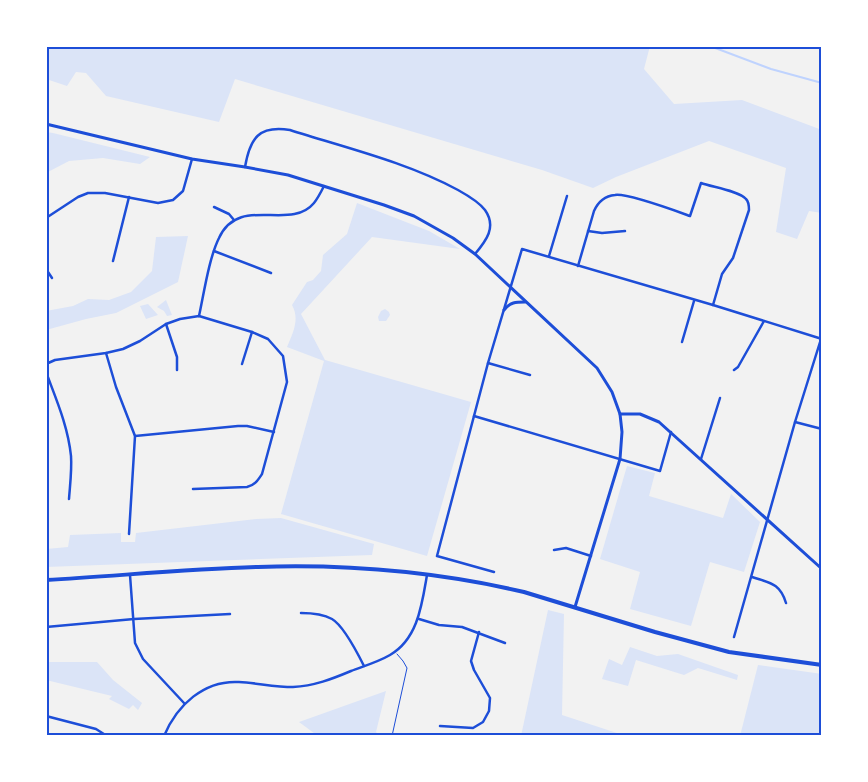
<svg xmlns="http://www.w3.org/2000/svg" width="868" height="782" viewBox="0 0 868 782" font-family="Cabin,sans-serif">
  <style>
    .green { fill: #dbe4f7 }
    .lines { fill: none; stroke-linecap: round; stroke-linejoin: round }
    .stream { stroke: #bfd3fe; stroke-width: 2 }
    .path { stroke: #1d4ed8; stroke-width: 1 }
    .minor { stroke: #1d4ed8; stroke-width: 2.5 }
    .tertiary { stroke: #1d4ed8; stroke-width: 3 }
    .primary { stroke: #1d4ed8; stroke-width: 4 }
    .neatline { fill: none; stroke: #1d4ed8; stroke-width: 2 }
  </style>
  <rect width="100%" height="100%" fill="#f2f2f2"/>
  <g class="green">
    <path d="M46 46H650L644 69 674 104 742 100 822 130V213L809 211 797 239 776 232 786 168 709 141 616 177 593 188 542 170 235 79 219 122 106 96 86 73 76 72 67 86 46 79Z"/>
    <path d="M46 132 53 133 150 157 140 164 103 158 69 161 46 173Z"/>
    <path d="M357 203 429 231 460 249 372 237 301 314 325 360 471 402 427 556 281 514 324 361 287 347C293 333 300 319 292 305L307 282 313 280 321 271 323 255 347 234Z"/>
    <path d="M188 236 178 282 116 313 86 319 46 330V311L73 306 88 299 109 300 131 292 152 271 156 237Z"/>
    <path d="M166 300 172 315 167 316 164 311 157 307Z"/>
    <path d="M148 304 158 315 146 319 140 306Z"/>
    <path d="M385 309 389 312 390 315 386 321H379L378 317 381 311Z"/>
    <path d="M627 466 655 473 649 496 723 518 731 494 760 522 744 572 710 562 691 626 630 609 640 572 600 559Z"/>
    <path d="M281 518 374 544 372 555 46 567V549L68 547 70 535 121 533V542H135L136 533 256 519Z"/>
    <path d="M548 610 564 614 562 715 626 736H521Z"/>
    <path d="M630 647 657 656 678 654 738 675 737 680 698 668 684 675 636 660 628 686 602 679 609 659 622 665Z"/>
    <path d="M46 662H97L113 680 142 703 138 710 133 705 129 709 109 699 112 696 46 680Z"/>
    <path d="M758 665 822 674V736H740Z"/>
    <path d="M386 691 376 732 380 736H318L299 722Z"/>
  </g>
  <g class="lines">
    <path class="stream" d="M710 46 771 69 822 83"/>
    <path class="path" d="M392 736 407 668 403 661 397 654"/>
    <g class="minor">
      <path d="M245 167C250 138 259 125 290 130 346 148 406 162 458 190 467 195 479 202 485 210 497 227 486 241 475 254"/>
      <path d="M214 207 229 214 234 220"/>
      <path d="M46 218 78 197 88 193H105L158 203 173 200 183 191 192 159"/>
      <path d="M588 231 602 233 625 231"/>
      <path d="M214 251 271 273"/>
      <path d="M549 256 567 196"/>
      <path d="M113 261 129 197"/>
      <path d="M578 266 594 211C598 202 605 196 615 195 627 193 676 211 690 216L701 183C712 187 739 191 746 199 749 202 749 206 749 210L733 258 722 274 713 305"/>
      <path d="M46 269 52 278"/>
      <path d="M199 316C204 293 209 258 219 238 239 194 290 232 314 203 318 198 321 192 324 186"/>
      <path d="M166 324 177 357V370"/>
      <path d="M682 342 694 301"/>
      <path d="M106 353 116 387 135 436 129 534"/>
      <path d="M488 363 530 375"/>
      <path d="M46 364 55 360 106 353 123 349 140 341 166 324 180 319 199 316 252 332 268 339 283 356 287 382 262 474C258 480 255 485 247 487L193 489"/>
      <path d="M242 364 252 332"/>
      <path d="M734 370 738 367 764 321"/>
      <path d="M46 372C56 399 68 426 71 456 72 470 70 485 69 499"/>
      <path d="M474 416 660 471 671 432"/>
      <path d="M795 422 822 429"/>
      <path d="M135 436 238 426H247L274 432"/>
      <path d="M701 459 720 398"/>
      <path d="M554 550 566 548 591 556"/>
      <path d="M494 572 437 556 488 363 522 249 713 305 822 339"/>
      <path d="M130 575 135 643 143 659 184 703"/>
      <path d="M752 577C770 583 780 583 786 603"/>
      <path d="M301 613C311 613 323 614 332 619 344 626 358 654 364 666"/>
      <path d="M419 619 439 625 462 627 505 643"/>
      <path d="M46 627 134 619 230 614"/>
      <path d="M734 637 795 422 821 339"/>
      <path d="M46 716 96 729 107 736"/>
      <path d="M440 726 473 728 483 722 489 711 490 698 474 670 471 661 479 632"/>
      <path d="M164 736C177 705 204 680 239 682 257 683 275 687 293 687 314 686 332 679 351 671 364 666 378 662 390 655 418 639 422 604 427 575"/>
    </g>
    <g class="tertiary">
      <path d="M46 124 192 159 245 167 288 175 384 205 414 216 453 238 475 254 597 368 612 392 620 414 622 432 620 459 575 607"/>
      <path d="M504 310C510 302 516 302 525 302"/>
      <path d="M620 414H640L659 422 822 569"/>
    </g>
    <path class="primary" d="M46 580C117 576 187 569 258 567 346 564 438 572 524 592L655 632 729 652 822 665"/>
  </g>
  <rect width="868" height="782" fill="none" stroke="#ffffff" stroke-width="95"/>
  <rect x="48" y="48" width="772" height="686" class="neatline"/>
</svg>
